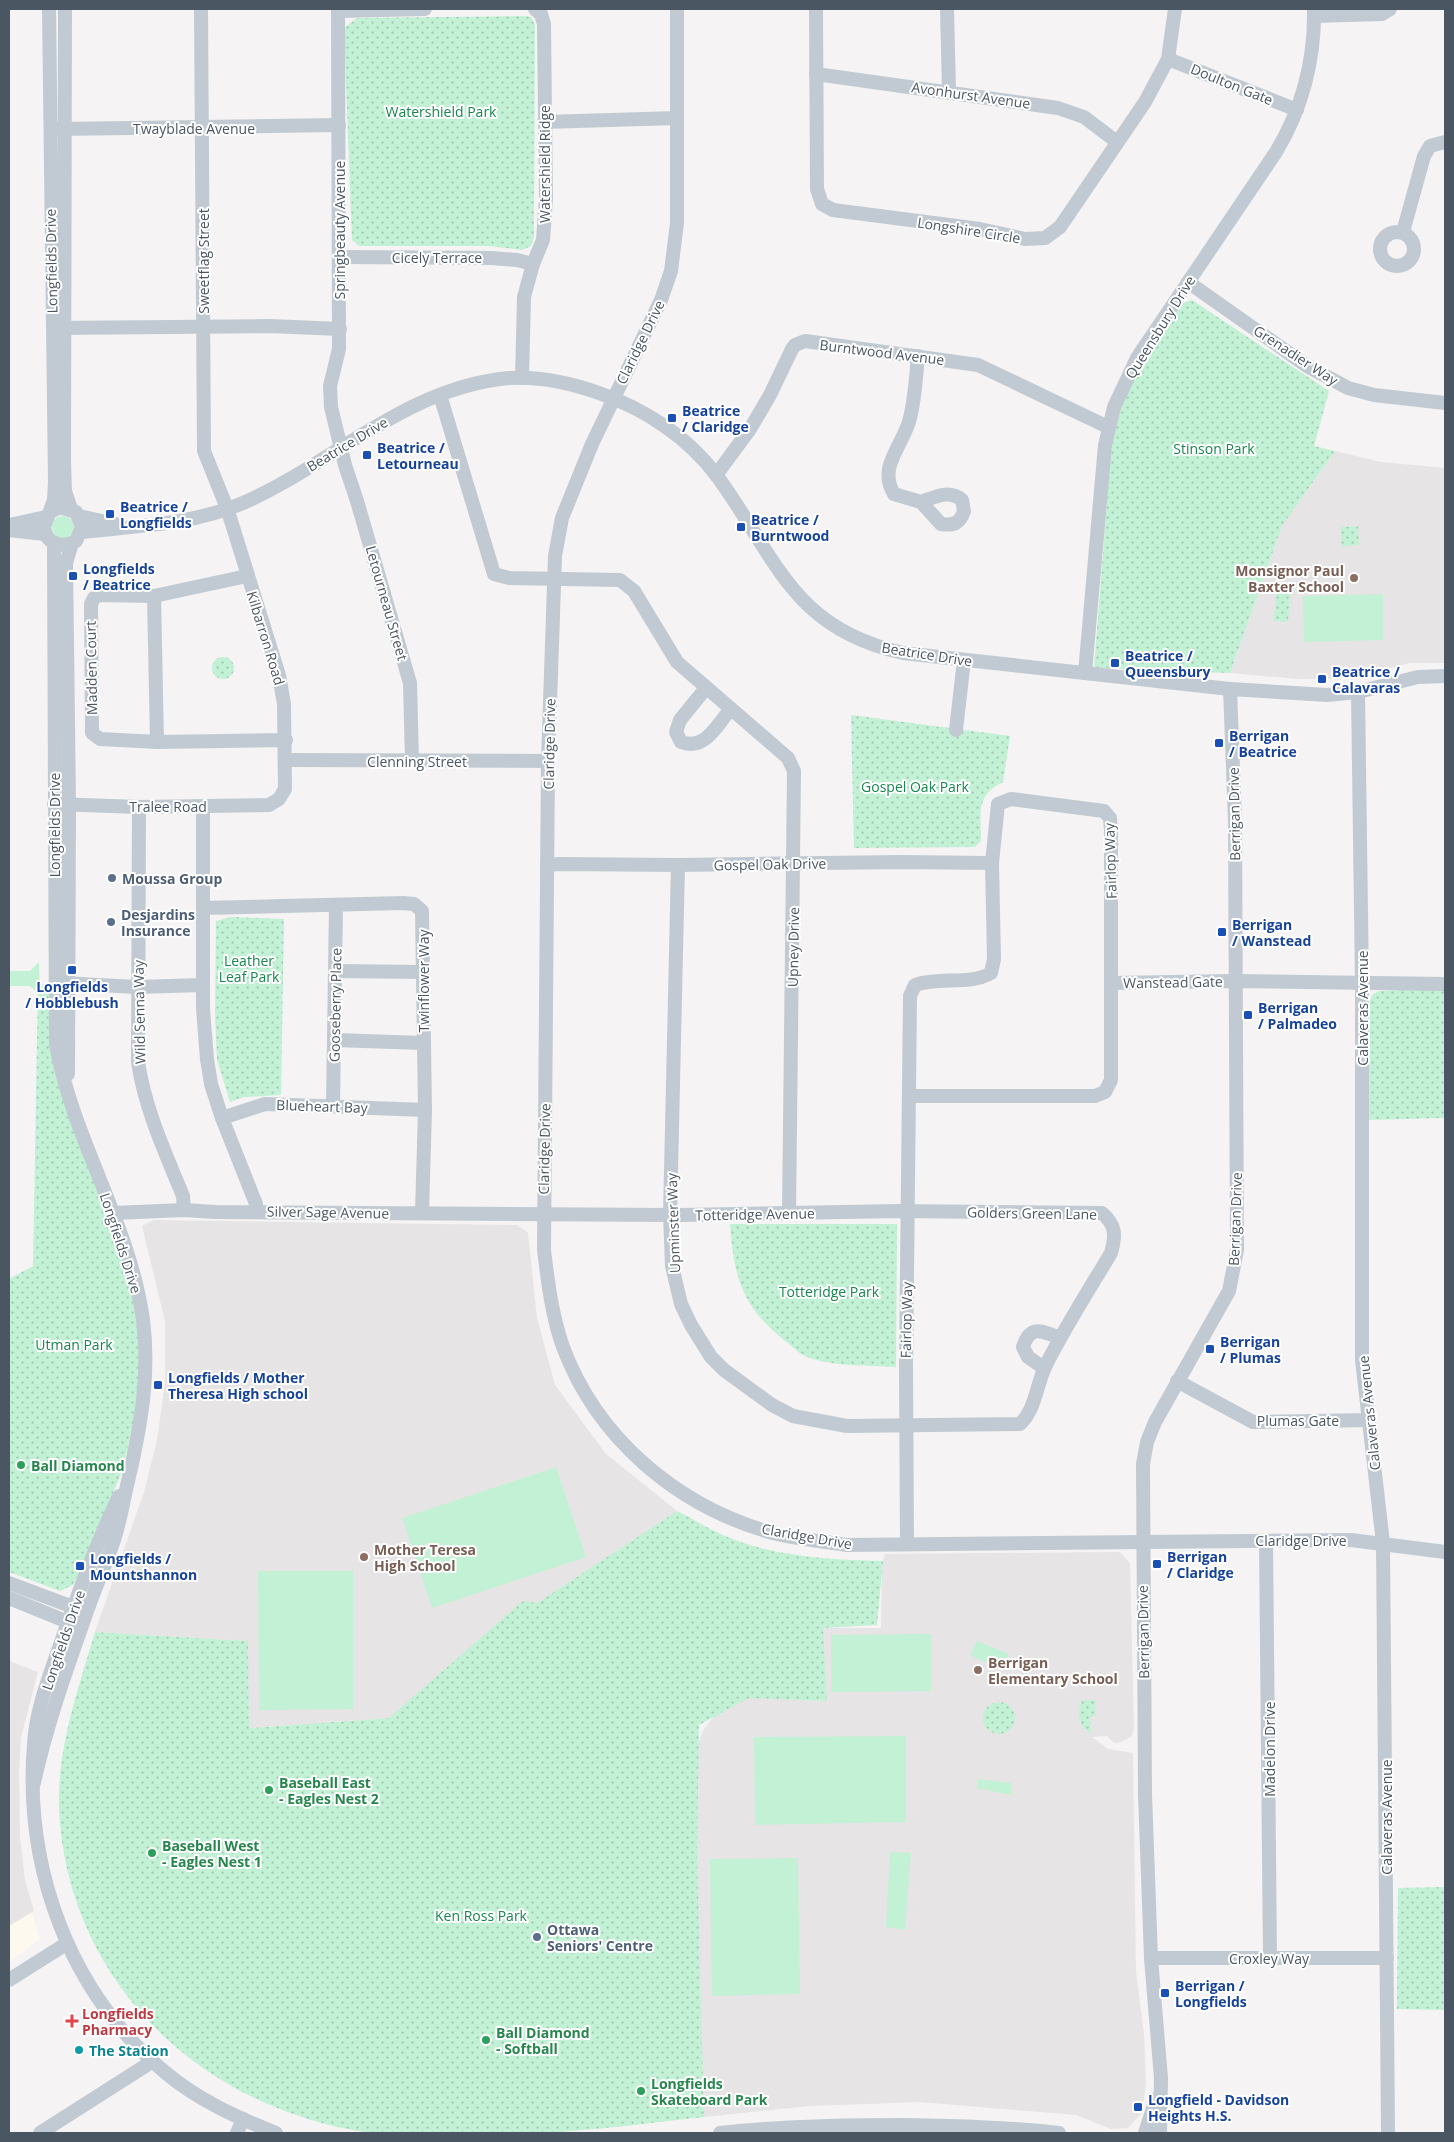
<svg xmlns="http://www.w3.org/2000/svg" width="1454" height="2142" viewBox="0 0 1454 2142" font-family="'Open Sans',sans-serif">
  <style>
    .commercial { fill: #fdf9ef }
    .education { fill: #e6e4e5 }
    .green { fill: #c3f1d5 }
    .park { fill: url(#park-dots) }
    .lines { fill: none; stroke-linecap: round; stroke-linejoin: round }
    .minor { stroke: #c1cad2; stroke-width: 14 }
    .transit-dot { fill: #1a4fb4; stroke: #fff; stroke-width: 2 }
    .education-dot { fill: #8d6e63; stroke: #fff; stroke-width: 2 }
    .service-dot { fill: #5c6f8a; stroke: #fff; stroke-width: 2 }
    .leisure-dot { fill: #2e9e5b; stroke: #fff; stroke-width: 2 }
    .health-dot { fill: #e0444e; stroke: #fff; stroke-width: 2 }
    .culture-dot { fill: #0f9aa8; stroke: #fff; stroke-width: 2 }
    .labels { text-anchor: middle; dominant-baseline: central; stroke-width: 4; stroke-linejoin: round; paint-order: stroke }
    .street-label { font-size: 14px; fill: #4a5661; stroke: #fff }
    .park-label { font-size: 14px; fill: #17864f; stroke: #fff }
    .transit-label { font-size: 14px; font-weight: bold; fill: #164399; stroke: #fff; text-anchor: start }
    .education-label { font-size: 14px; font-weight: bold; fill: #785e54; stroke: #fff; text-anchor: start }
    .service-label { font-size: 14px; font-weight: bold; fill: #4e5e75; stroke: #fff; text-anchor: start }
    .leisure-label { font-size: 14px; font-weight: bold; fill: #27864d; stroke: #fff; text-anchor: start }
    .health-label { font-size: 14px; font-weight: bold; fill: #be3a42; stroke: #fff; text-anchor: start }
    .culture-label { font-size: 14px; font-weight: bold; fill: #0d838f; stroke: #fff; text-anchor: start }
  </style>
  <defs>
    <pattern id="park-dots" width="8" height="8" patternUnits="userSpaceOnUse" patternTransform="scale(1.25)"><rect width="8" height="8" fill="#c3f1d5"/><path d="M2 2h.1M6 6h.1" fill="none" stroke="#a0c6b0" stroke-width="1.8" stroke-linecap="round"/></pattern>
  </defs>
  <rect width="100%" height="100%" fill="#f5f3f3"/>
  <path class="commercial" d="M32 1912 40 1939 9 1962V1926Z"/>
  <g class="education">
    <path d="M1335 451 1381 462 1445 468V663H1409L1363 676 1332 679H1299L1230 673 1282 526Z"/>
    <path d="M154 1220 517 1225 528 1233 537 1318 555 1385 606 1454 677 1511 537 1603 389 1718 248 1728V1641L95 1632 144 1492 157 1440 165 1383V1321L142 1226Z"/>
    <path d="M1120 1552 1130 1563 1134 1729 1131 1737 1118 1743 1113 1742 1107 1736 1092 1737 1108 1749 1133 1753 1136 1972 1144 2033 1146 2083 1142 2113 1128 2128 1111 2129 1076 2115 920 2102 809 2106 704 2117 695 1792 696 1750 703 1731 709 1722 716 1714 823 1628H881L882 1563 885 1554Z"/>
    <path d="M9 1661 38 1672 21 1737 19 1770 20 1837 25 1880 34 1911 9 1926Z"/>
  </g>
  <g class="green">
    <circle cx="63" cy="527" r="11"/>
    <path d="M1383 594V640L1304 642 1303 596Z"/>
    <path d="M39 962 40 995 30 986H9V971H30Z"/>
    <path d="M556 1467 586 1557 432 1608 402 1518Z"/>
    <path d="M258 1571H353V1709L259 1710Z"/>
    <path d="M931 1634V1691L831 1692V1635Z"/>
    <path d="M977 1641 1009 1654 1001 1669 970 1655Z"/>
    <path d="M906 1736V1822L755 1825 754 1737Z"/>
    <path d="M978 1779 1011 1783V1795L977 1788Z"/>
    <path d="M890 1852 911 1853 905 1930 886 1927Z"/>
    <path d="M798 1858 800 1994 712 1996 710 1859Z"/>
  </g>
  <g class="park">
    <path d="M525 16 531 17 535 25 534 237 531 246 522 250 489 246H359L352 240 344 28 357 18Z"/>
    <path d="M1192 300 1329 391 1314 446 1335 451 1282 526 1230 673 1094 668 1112 438 1121 406 1135 375 1157 335 1180 304Z"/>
    <path d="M1358 526 1359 545 1342 547 1341 527Z"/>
    <path d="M1276 593H1290L1288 622 1274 621Z"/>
    <circle cx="223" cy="668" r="11"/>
    <path d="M851 715 1010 736 1003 782C975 795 981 814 981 841L975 847 854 848Z"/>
    <path d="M231 917 284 919 281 1095 244 1097 230 1102 217 1060 215 1015 216 921Z"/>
    <path d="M38 984 49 985 51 1045 125 1262 136 1315 140 1356 137 1405 123 1469 78 1576 73 1585 60 1591 9 1572V1279L33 1266Z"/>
    <path d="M1445 988V1118L1368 1120 1370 1000 1373 994 1379 991Z"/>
    <path d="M730 1224H897L896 1367C870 1365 829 1367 805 1356 798 1353 791 1345 784 1340 741 1306 734 1276 730 1224Z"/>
    <path d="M677 1511C693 1519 709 1529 725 1536 775 1557 830 1560 883 1561L877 1625 823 1628 827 1701 749 1698 699 1725 697 1852 704 2117C650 2123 596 2130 543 2133 511 2135 479 2133 447 2133 422 2133 396 2136 371 2133 203 2110 67 1983 59 1809 57 1748 78 1690 95 1632L248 1641 249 1728 389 1718 523 1601 537 1603Z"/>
    <path d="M1083 1700H1095L1096 1716 1090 1717 1091 1733C1078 1727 1076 1711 1083 1700Z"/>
    <circle cx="999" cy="1718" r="16"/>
    <path d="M1445 1887V2010L1397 2009 1398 1888Z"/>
  </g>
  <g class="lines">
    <g class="minor">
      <path d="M49 9 55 481 54 500 44 527C46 544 62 549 76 541L82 527 76 512 60 507 50 512"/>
      <path d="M65 9 64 461 65 491 71 509"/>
      <path d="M338 9 339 349 330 386 331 407 345 465 357 501 410 683 412 761"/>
      <path d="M677 9V223L671 271 661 300 592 444 562 518 555 556 548 761 544 1250C548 1283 552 1316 563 1347 597 1438 676 1505 769 1532 794 1539 821 1541 847 1545L1351 1540 1445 1552"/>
      <path d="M816 9 817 189 822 204 833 210 980 229 1025 239 1045 238 1060 227 1145 102 1168 59 1175 9"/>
      <path d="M947 9 949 91"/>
      <path d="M338 11 425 9"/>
      <path d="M1314 16 1382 14 1390 9"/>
      <path d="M1168 59 1297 110"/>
      <path d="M816 74 1058 108 1084 117 1117 142"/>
      <path d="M544 122 677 118"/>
      <path d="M57 129 339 125"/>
      <circle cx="1397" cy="249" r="17"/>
      <path d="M1403 232 1424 156 1430 146 1445 142"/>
      <path d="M340 257 491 258 517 260 533 264"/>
      <path d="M1188 282 1307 366 1348 388 1374 395 1445 403"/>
      <path d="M55 328 270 326 340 329"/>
      <path d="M918 356C916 377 915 398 910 418 904 445 877 466 894 494L921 502 941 524C954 526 960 523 964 511L962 500C949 489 935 497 921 502"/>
      <path d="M522 378 524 297 533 264 543 240 546 198 544 24 541 14 535 9"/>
      <path d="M440 395 494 574 509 578 620 580 634 591 677 662 788 758 794 771 789 1214"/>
      <path d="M716 475 750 429 770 395 792 349 795 345 805 341 978 365 1108 427"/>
      <path d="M79 516 116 524"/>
      <path d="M9 525 46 517"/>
      <path d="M9 530 45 534"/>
      <path d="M81 532C136 526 191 525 243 503 332 464 407 387 509 378 540 376 571 383 599 393 645 409 688 437 717 476 777 558 791 628 903 653L1230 689 1327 695 1358 692 1418 677 1445 676"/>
      <path d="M247 576 154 596 99 595 94 598 91 604 92 733 100 739 157 742 286 740"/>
      <path d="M154 596 157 742"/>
      <path d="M1085 673 1105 445 1114 407 1137 358 1276 152C1302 109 1315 59 1314 9"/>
      <path d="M706 688 680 720 676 732 681 742C705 751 716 726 730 710"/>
      <path d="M1358 692 1362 984V1360L1383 1543 1388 2133"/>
      <path d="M956 730 964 660"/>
      <path d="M286 760 548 761"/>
      <path d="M54 804 139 807 269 805 279 799 285 789 284 704 279 675 227 508 204 451 201 9"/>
      <path d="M139 807 138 1062C145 1109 165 1152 183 1196L184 1210"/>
      <path d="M203 807V1009L207 1059 211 1084 222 1118 256 1204V1211"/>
      <path d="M547 865 559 864 678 865 900 862 992 863"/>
      <path d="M203 908 403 903 414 904 422 911 425 1110 422 1213"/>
      <path d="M336 971 423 972"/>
      <path d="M61 983 137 987 203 985"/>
      <path d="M1111 983 1235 981 1445 984"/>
      <path d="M334 1040 423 1043"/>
      <path d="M68 1074 69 804 66 563 72 543"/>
      <path d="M333 1105 336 905"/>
      <path d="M222 1118 265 1104 425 1110"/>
      <path d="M113 1213 184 1210 215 1212 670 1215H681L898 1211 1102 1213C1116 1225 1116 1235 1111 1253 1089 1290 1065 1327 1046 1365 1036 1385 1036 1409 1020 1424L847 1426 793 1416 772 1405 724 1370 711 1357 691 1325 681 1304 672 1266 670 1215 678 865"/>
      <path d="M1044 1368 1028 1357 1023 1347C1030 1324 1042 1331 1060 1338"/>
      <path d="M1177 1381 1253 1422 1369 1420"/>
      <path d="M119 1496C96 1544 78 1594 60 1645 49 1677 36 1710 34 1744 24 1868 69 1993 166 2073 198 2100 238 2118 276 2133"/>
      <path d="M1266 1541 1270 1958"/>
      <path d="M907 1544 906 1365 910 996 915 985C940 976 968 986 991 973L994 959 992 863 998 804 1011 799 1104 811 1110 818 1111 830V1080L1105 1092 1095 1096H910"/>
      <path d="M9 1583 73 1607 78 1613"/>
      <path d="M9 1598 68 1622 76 1621"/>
      <path d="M34 1783C46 1727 65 1674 84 1620 93 1592 106 1565 115 1537 121 1517 124 1497 129 1477 141 1424 150 1374 143 1320 130 1223 72 1139 56 1044L54 543"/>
      <path d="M1151 1958H1387"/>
      <path d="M9 1980 66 1944"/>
      <path d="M40 2133 153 2061"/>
      <path d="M237 2133 243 2119"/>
      <path d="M720 2133C781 2126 841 2125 903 2125 955 2126 1007 2127 1059 2133"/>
      <path d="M1145 2133 1156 2099"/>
      <path d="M1160 2133 1161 2078 1151 1958 1145 1794 1143 1464 1147 1442 1155 1422 1229 1291 1237 1250 1235 821 1230 689"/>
    </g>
  </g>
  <g class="transit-dot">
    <rect x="667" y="413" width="10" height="10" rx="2.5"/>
    <rect x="362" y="450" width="10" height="10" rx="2.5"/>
    <rect x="105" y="509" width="10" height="10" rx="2.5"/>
    <rect x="736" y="522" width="10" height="10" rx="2.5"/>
    <rect x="68" y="571" width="10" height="10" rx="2.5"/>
    <rect x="1110" y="658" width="10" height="10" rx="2.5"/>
    <rect x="1317" y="674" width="10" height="10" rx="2.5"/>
    <rect x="1214" y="738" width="10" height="10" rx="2.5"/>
    <rect x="1217" y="927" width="10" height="10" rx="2.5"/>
    <rect x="67" y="965" width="10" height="10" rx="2.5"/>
    <rect x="1243" y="1010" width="10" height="10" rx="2.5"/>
    <rect x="1205" y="1344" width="10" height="10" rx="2.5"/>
    <rect x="153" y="1380" width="10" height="10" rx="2.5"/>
    <rect x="1152" y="1559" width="10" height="10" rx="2.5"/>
    <rect x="75" y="1561" width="10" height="10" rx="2.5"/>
    <rect x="1160" y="1988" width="10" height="10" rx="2.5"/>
    <rect x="1133" y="2102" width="10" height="10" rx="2.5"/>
  </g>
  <g class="education-dot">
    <circle cx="1354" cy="578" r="5"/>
    <circle cx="364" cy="1557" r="5"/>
    <circle cx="978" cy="1670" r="5"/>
  </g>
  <g class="service-dot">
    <circle cx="112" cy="878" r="5"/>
    <circle cx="111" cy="922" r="5"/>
    <circle cx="537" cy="1937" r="5"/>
  </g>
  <g class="leisure-dot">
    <circle cx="21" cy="1465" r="5"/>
    <circle cx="269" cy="1790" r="5"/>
    <circle cx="152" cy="1853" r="5"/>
    <circle cx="486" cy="2040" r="5"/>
    <circle cx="641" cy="2091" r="5"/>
  </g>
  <path class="health-dot" d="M69.5 2013.5h5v5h5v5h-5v5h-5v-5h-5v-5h5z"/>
  <circle class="culture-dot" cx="79" cy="2050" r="5"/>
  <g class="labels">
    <g class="street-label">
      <text transform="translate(1232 84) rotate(22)">Doulton Gate</text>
      <text transform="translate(971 95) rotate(8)">Avonhurst Avenue</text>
      <text x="194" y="128">Twayblade Avenue</text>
      <text transform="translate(544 164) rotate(-90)">Watershield Ridge</text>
      <text transform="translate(339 230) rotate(-90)">Springbeauty Avenue</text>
      <text transform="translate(969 230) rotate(9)">Longshire Circle</text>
      <text x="437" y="257">Cicely Terrace</text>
      <text transform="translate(51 261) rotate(-91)">Longfields Drive</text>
      <text transform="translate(203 261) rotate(-90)">Sweetflag Street</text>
      <text transform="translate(1160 327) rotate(-58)">Queensbury Drive</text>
      <text transform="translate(640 342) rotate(-64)">Claridge Drive</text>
      <text transform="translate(882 352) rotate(7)">Burntwood Avenue</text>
      <text transform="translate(1296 355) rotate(33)">Grenadier Way</text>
      <text transform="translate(347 444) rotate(-31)">Beatrice Drive</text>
      <text transform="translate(387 603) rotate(74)">Letourneau Street</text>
      <text transform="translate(266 638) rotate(73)">Kilbarron Road</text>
      <text transform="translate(927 654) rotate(9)">Beatrice Drive</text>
      <text transform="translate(91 668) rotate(-91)">Madden Court</text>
      <text transform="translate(549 744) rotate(-89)">Claridge Drive</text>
      <text x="417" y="761">Clenning Street</text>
      <text x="168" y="806">Tralee Road</text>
      <text transform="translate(1234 814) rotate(-91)">Berrigan Drive</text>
      <text transform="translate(54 825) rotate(-90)">Longfields Drive</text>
      <text transform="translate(1110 861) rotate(-92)">Fairlop Way</text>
      <text transform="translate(770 864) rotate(-1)">Gospel Oak Drive</text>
      <text transform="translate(793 947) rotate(-89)">Upney Drive</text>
      <text transform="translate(423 981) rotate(-90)">Twinflower Way</text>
      <text transform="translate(1173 982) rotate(-1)">Wanstead Gate</text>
      <text transform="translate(335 1005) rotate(-89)">Gooseberry Place</text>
      <text transform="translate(1362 1008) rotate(-90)">Calaveras Avenue</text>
      <text transform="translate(139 1012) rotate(-91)">Wild Senna Way</text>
      <text transform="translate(322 1106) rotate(2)">Blueheart Bay</text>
      <text transform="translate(544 1149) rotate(-89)">Claridge Drive</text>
      <text transform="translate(328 1212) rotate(1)">Silver Sage Avenue</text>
      <text transform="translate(1032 1213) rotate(1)">Golders Green Lane</text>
      <text transform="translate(755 1214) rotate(-1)">Totteridge Avenue</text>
      <text transform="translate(1235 1219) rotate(-88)">Berrigan Drive</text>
      <text transform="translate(673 1223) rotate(-92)">Upminster Way</text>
      <text transform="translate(121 1243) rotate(72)">Longfields Drive</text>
      <text transform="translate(906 1320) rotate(-89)">Fairlop Way</text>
      <text transform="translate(1369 1413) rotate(-96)">Calaveras Avenue</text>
      <text x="1298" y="1420">Plumas Gate</text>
      <text transform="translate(807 1536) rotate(10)">Claridge Drive</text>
      <text x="1301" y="1540">Claridge Drive</text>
      <text transform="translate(1143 1632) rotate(-91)">Berrigan Drive</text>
      <text transform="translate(63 1640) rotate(-71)">Longfields Drive</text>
      <text transform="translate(1269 1749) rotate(-90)">Madelon Drive</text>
      <text transform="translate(1386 1817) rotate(-90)">Calaveras Avenue</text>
      <text x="1269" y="1958">Croxley Way</text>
    </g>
    <g class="park-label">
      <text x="441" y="111">Watershield Park</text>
      <text x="1214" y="448">Stinson Park</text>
      <text x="915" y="786">Gospel Oak Park</text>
      <text x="249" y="960">Leather<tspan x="249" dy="16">Leaf Park</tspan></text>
      <text x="829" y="1291">Totteridge Park</text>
      <text x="74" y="1344">Utman Park</text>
      <text x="481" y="1915">Ken Ross Park</text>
    </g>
    <g class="transit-label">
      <text x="682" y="410">Beatrice<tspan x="682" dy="16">/ Claridge</tspan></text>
      <text x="377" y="447">Beatrice /<tspan x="377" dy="16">Letourneau</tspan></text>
      <text x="120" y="506">Beatrice /<tspan x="120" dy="16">Longfields</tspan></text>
      <text x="751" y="519">Beatrice /<tspan x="751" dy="16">Burntwood</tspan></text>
      <text x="83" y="568">Longfields<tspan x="83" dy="16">/ Beatrice</tspan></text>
      <text x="1125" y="655">Beatrice /<tspan x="1125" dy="16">Queensbury</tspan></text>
      <text x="1332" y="671">Beatrice /<tspan x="1332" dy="16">Calavaras</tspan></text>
      <text x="1229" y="735">Berrigan<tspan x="1229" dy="16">/ Beatrice</tspan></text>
      <text x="1232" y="924">Berrigan<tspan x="1232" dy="16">/ Wanstead</tspan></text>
      <text x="72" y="986" text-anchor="middle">Longfields<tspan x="72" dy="16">/ Hobblebush</tspan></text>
      <text x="1258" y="1007">Berrigan<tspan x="1258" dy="16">/ Palmadeo</tspan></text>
      <text x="1220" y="1341">Berrigan<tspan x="1220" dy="16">/ Plumas</tspan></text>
      <text x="168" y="1377">Longfields / Mother<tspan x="168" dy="16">Theresa High school</tspan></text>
      <text x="1167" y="1556">Berrigan<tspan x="1167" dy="16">/ Claridge</tspan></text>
      <text x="90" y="1558">Longfields /<tspan x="90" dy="16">Mountshannon</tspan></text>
      <text x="1175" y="1985">Berrigan /<tspan x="1175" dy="16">Longfields</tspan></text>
      <text x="1148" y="2099">Longfield - Davidson<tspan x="1148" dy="16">Heights H.S.</tspan></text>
    </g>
    <g class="education-label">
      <text x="1344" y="570" text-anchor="end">Monsignor Paul<tspan x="1344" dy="16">Baxter School</tspan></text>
      <text x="374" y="1549">Mother Teresa<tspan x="374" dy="16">High School</tspan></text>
      <text x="988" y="1662">Berrigan<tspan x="988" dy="16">Elementary School</tspan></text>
    </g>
    <g class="service-label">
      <text x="122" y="878">Moussa Group</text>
      <text x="121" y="914">Desjardins<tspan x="121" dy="16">Insurance</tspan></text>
      <text x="547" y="1929">Ottawa<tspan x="547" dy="16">Seniors' Centre</tspan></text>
    </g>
    <g class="leisure-label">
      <text x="31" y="1465">Ball Diamond</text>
      <text x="279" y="1782">Baseball East<tspan x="279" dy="16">- Eagles Nest 2</tspan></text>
      <text x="162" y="1845">Baseball West<tspan x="162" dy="16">- Eagles Nest 1</tspan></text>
      <text x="496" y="2032">Ball Diamond<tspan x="496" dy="16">- Softball</tspan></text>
      <text x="651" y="2083">Longfields<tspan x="651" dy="16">Skateboard Park</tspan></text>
    </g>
    <g class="health-label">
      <text x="82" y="2013">Longfields<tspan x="82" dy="16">Pharmacy</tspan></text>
    </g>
    <g class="culture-label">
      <text x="89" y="2050">The Station</text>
    </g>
  </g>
  <rect width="1454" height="2142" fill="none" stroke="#4a5661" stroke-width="20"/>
</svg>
